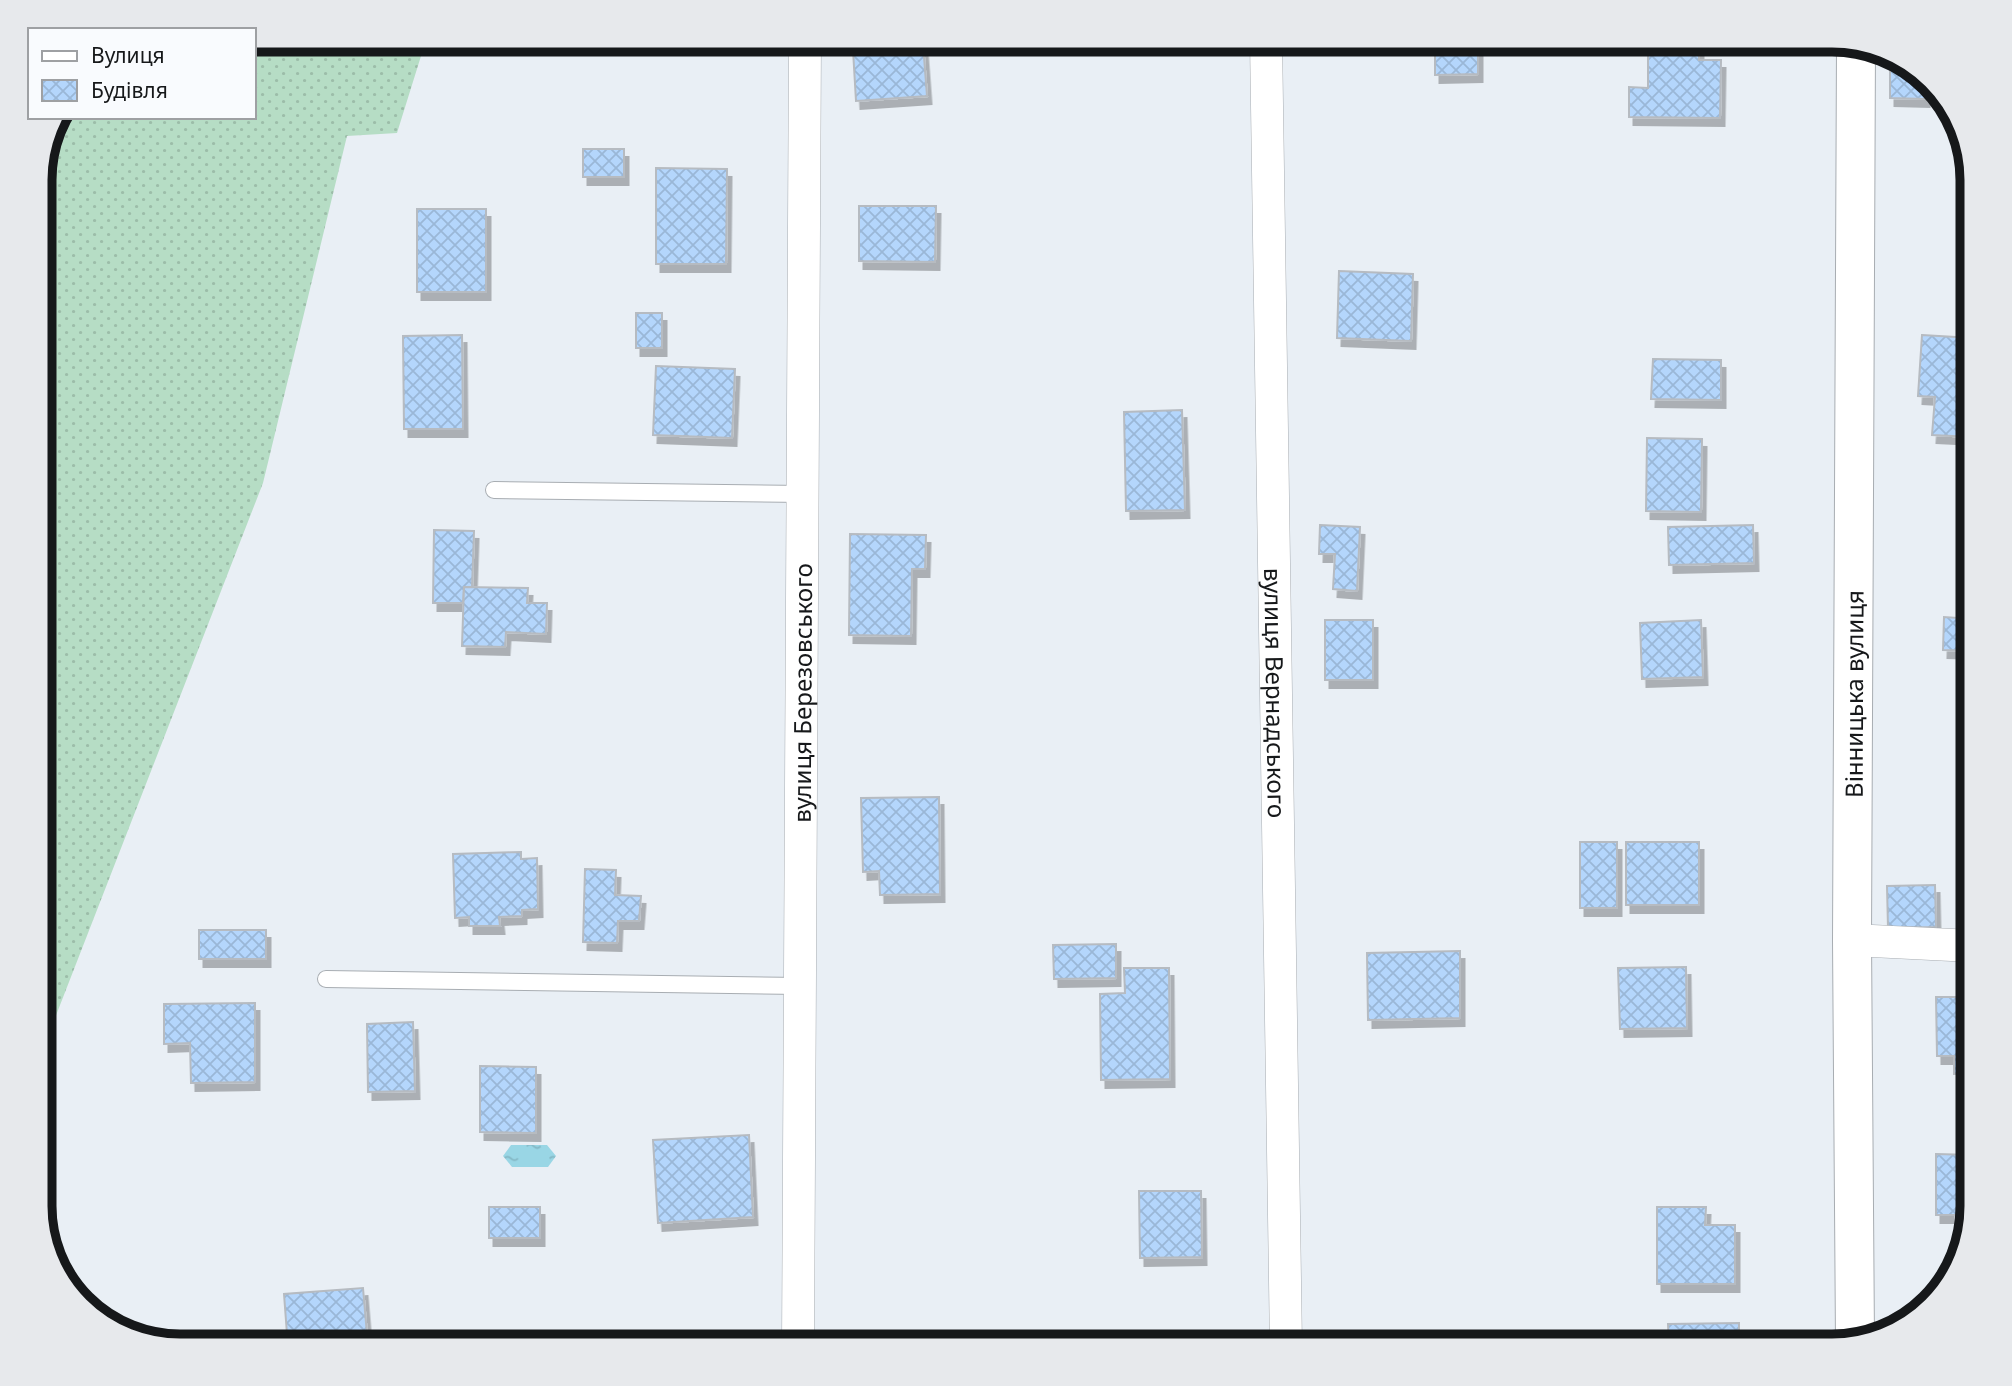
<svg xmlns="http://www.w3.org/2000/svg" width="2012" height="1386" viewBox="0 0 2012 1386" font-family="'Noto Sans',sans-serif">
  <style>
    .grass { fill: url(#grass-dots) }
    .water { fill: url(#water-ripples) }
    .building { fill: url(#building-cross-hatch); stroke: #b6bbc1; stroke-width: 2; filter: url(#shadow) }
    .lines { fill: none; stroke-linecap: round; stroke-linejoin: round }
    .service-casing { stroke: #a8adb2; stroke-width: 18 }
    .minor-casing { stroke: #a8adb2; stroke-width: 33 }
    .tertiary-casing { stroke: #a8adb2; stroke-width: 40 }
    .service { stroke: #fff; stroke-width: 16 }
    .minor { stroke: #fff; stroke-width: 32 }
    .tertiary { stroke: #fff; stroke-width: 38 }
    .labels { text-anchor: middle; dominant-baseline: central; stroke-width: 5; stroke-linejoin: round; paint-order: stroke }
    .street-label { font-size: 24px; fill: #16181a; stroke: #f9fbfe }
    .rim { fill: none; stroke: #16181a; stroke-width: 9 }
  </style>
  <defs>
    <pattern id="grass-dots" width="8" height="8" patternUnits="userSpaceOnUse" patternTransform="scale(1.75)"><rect width="8" height="8" fill="#b6ddc5"/><path d="M2 2h.1M6 6h.1" fill="none" stroke="#9cbda9" stroke-width="1.8" stroke-linecap="round"/></pattern>
    <pattern id="water-ripples" width="26" height="14" patternUnits="userSpaceOnUse" patternTransform="scale(1.75)"><rect width="26" height="14" fill="#99d6e5"/><path d="M2 4q2-2 4 0t4 0M15 11q2-2 4 0t4 0" fill="none" stroke="#83b7c4"/></pattern>
    <pattern id="building-cross-hatch" width="8" height="8" patternUnits="userSpaceOnUse" patternTransform="scale(1.75)"><rect width="8" height="8" fill="#b4d6fc"/><path d="M0 0l8 8M0 8l8-8" fill="none" stroke="#9ab7d7"/></pattern>
    <filter id="shadow"><feDropShadow dx="4.5" dy="8" stdDeviation="0" flood-color="#0004"/></filter>
  </defs>
  <rect width="100%" height="100%" fill="#e9eff5"/>
  <path class="grass" d="M254 40H426L397 133 347 136 263 483 41 1054V172L51 127 57 117H254Z"/>
  <path class="water" d="M511 1145H547L556 1156 548 1167H512L503 1156Z"/>
  <g class="building">
    <path d="M1435 40H1478V74L1435 75Z"/>
    <path d="M1648 40H1699V60H1721L1720 118 1629 117V87L1648 88Z"/>
    <path d="M923 44 927 96 856 101 853 50Z"/>
    <path d="M1890 58 1910 64 1925 81V99L1890 98Z"/>
    <rect x="583" y="149" width="41" height="28"/>
    <path d="M656 168 727 169 726 264H656Z"/>
    <path d="M859 206H936L935 262 859 261Z"/>
    <rect x="417" y="209" width="69" height="83"/>
    <path d="M1339 271 1413 274 1411 341 1337 338Z"/>
    <rect x="636" y="313" width="26" height="35"/>
    <path d="M462 335 463 429H404L403 336Z"/>
    <path d="M1922 335 1972 338V437L1932 435 1935 397 1918 396Z"/>
    <path d="M1653 359 1721 360V400L1651 399Z"/>
    <path d="M656 366 735 369 732 438 653 435Z"/>
    <path d="M1182 410 1185 510 1126 511 1124 412Z"/>
    <path d="M1647 438 1702 439 1701 512 1646 511Z"/>
    <path d="M1320 525 1360 527 1357 591 1333 589 1335 554H1319Z"/>
    <path d="M1753 525 1754 563 1669 565 1668 527Z"/>
    <path d="M434 530 474 531 472 587H464L463 603H433Z"/>
    <path d="M850 534 926 535 925 569H912L911 636 849 635Z"/>
    <path d="M1959 581H1972V651L1943 650 1944 617 1958 618Z"/>
    <path d="M464 587 528 588 527 603H547L546 634 506 632 505 647 462 646Z"/>
    <rect x="1325" y="620" width="48" height="60"/>
    <path d="M1701 620 1703 677 1642 679 1640 623Z"/>
    <path d="M939 797 940 894 880 895 879 871 863 872 861 798Z"/>
    <rect x="1580" y="842" width="37" height="66"/>
    <rect x="1626" y="842" width="73" height="63"/>
    <path d="M521 852V859L537 858 538 909 522 910V916L499 917 500 926H469V917L455 918 453 854Z"/>
    <path d="M585 869 616 870 615 895 641 896 639 921H618L617 943 583 942Z"/>
    <path d="M1935 885 1936 927 1888 928 1887 886Z"/>
    <rect x="199" y="930" width="67" height="29"/>
    <path d="M1116 944V978L1054 979 1053 945Z"/>
    <path d="M1460 951V1018L1368 1020 1367 953Z"/>
    <path d="M1686 967 1687 1028 1620 1029 1618 968Z"/>
    <path d="M1124 968H1169L1170 1079 1101 1080 1100 994 1125 993Z"/>
    <path d="M1936 997H1972V1073L1954 1074V1056H1937Z"/>
    <path d="M255 1003V1082L191 1083 190 1043 164 1044V1004Z"/>
    <path d="M413 1022 415 1091 368 1092 367 1024Z"/>
    <path d="M480 1066 536 1067V1133L480 1132Z"/>
    <path d="M749 1135 753 1217 658 1223 653 1140Z"/>
    <path d="M1936 1154 1972 1155V1206L1962 1237H1955L1956 1215H1936Z"/>
    <path d="M1139 1191H1201L1202 1257 1140 1258Z"/>
    <rect x="489" y="1207" width="51" height="31"/>
    <path d="M1657 1207H1706L1705 1225H1735V1284H1657Z"/>
    <path d="M363 1288 368 1346H273L272 1335 287 1334 284 1294Z"/>
    <path d="M1739 1323V1346H1669L1668 1324Z"/>
  </g>
  <g class="lines">
    <g class="service-casing">
      <g id="service">
        <path d="M494 490 804 494"/>
        <path d="M326 979 801 986"/>
      </g>
    </g>
    <g class="minor-casing">
      <g id="minor">
        <path id="s1" d="M1266 40 1286 1346"/>
        <path d="M1852 940 1972 946"/>
        <path id="s2" d="M798 1346 805 40"/>
      </g>
    </g>
    <g class="tertiary-casing">
      <g id="tertiary">
        <path id="s3" d="M1855 1340 1852 940 1856 48"/>
      </g>
    </g>
    <use href="#service" class="service"/>
    <use href="#minor" class="minor"/>
    <use href="#tertiary" class="tertiary"/>
  </g>
  <g class="labels">
    <g class="street-label">
      <text stroke="none"><textPath href="#s2" startOffset="653">вулиця Березовського</textPath></text>
      <text stroke="none"><textPath href="#s1" startOffset="653">вулиця Вернадського</textPath></text>
      <text stroke="none"><textPath href="#s3" startOffset="646">Вінницька вулиця</textPath></text>
    </g>
  </g>
  <path d="M0 0H2012V1386H0ZM180 52H1832A128 128 0 0 1 1960 180V1206A128 128 0 0 1 1832 1334H180A128 128 0 0 1 52 1206V180A128 128 0 0 1 180 52Z" fill="#e7e9ec" fill-rule="evenodd"/>
  <path class="rim" d="M180 52H1832A128 128 0 0 1 1960 180V1206A128 128 0 0 1 1832 1334H180A128 128 0 0 1 52 1206V180A128 128 0 0 1 180 52Z"/>
  <rect x="28" y="28" width="228" height="91" fill="#f9fbfe" stroke="#9ea0a3" stroke-width="2"/>
  <rect x="42" y="51" width="35" height="10" fill="#ffffff" stroke="#9ea0a3" stroke-width="2"/>
  <text x="91" y="63" font-size="21" fill="#16181a">Вулиця</text>
  <rect x="42" y="80" width="35" height="21" fill="url(#building-cross-hatch)" stroke="#9ea0a3" stroke-width="2"/>
  <text x="91" y="98" font-size="21" fill="#16181a">Будівля</text>
</svg>
